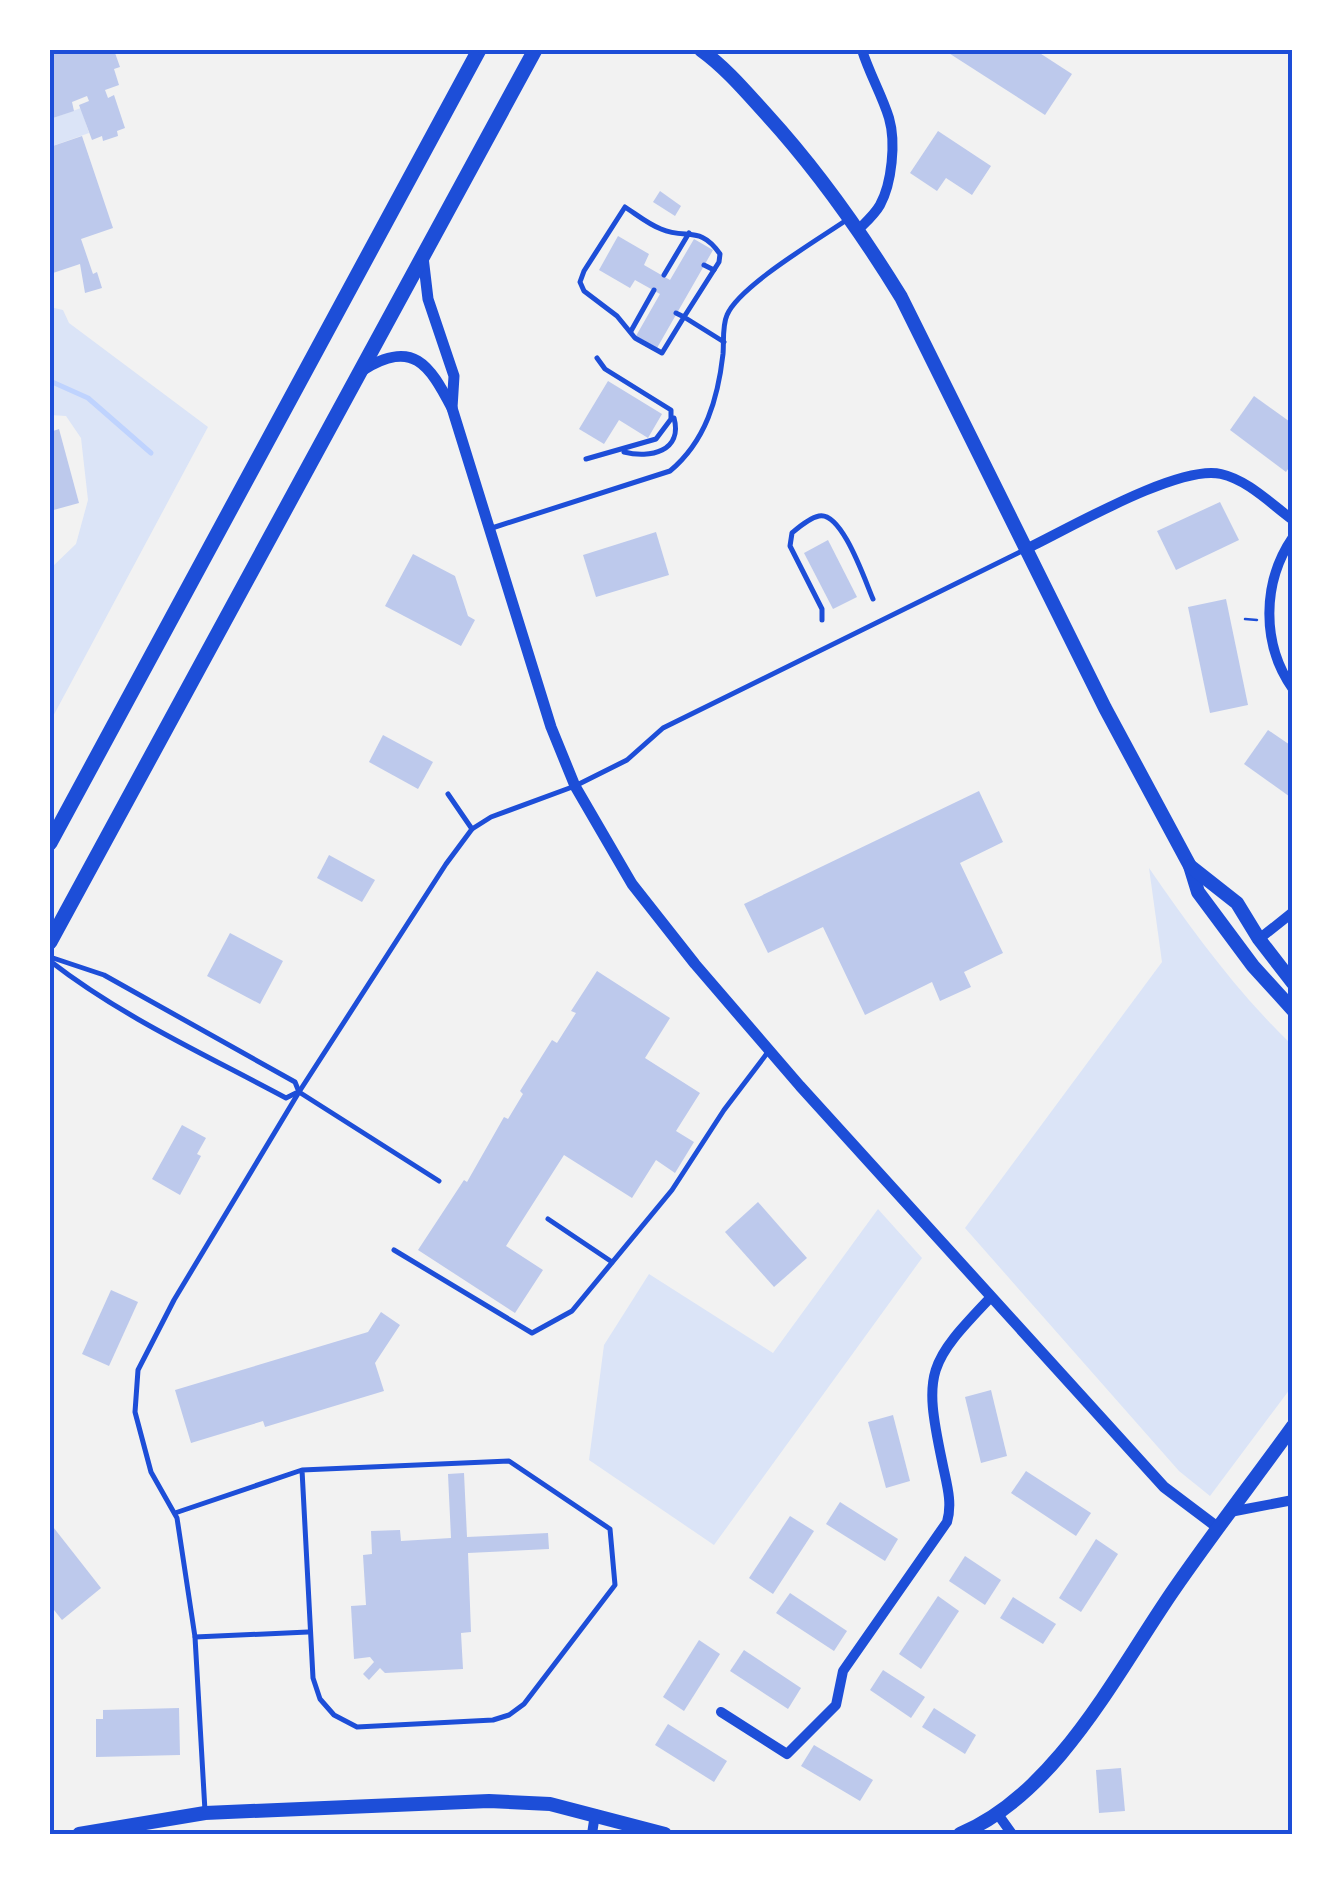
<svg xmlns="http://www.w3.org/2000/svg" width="1343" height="1884" viewBox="0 0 1343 1884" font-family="Signika,sans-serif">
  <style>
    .green { fill: #dbe4f7 }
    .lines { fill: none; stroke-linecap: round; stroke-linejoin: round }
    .stream { stroke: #bfd3fe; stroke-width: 5 }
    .building { fill: #bdc9ec }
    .path { stroke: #1d4ed8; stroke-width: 2.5 }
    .service { stroke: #1d4ed8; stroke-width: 5 }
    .minor { stroke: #1d4ed8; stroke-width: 10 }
    .tertiary { stroke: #1d4ed8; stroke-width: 11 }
    .secondary { stroke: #1d4ed8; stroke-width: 14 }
    .primary { stroke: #1d4ed8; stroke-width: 15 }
    .neatline { fill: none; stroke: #1d4ed8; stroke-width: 4 }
  </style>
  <rect width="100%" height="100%" fill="#f2f2f2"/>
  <g class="green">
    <path d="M81 108 89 133 50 147V119Z"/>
    <path d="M50 307 63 310 69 323 208 427 50 722V569L76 544 88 500 81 438 66 416 50 415Z"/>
    <path d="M1149 868C1193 932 1237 992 1293 1046V1385L1210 1496 1179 1471 965 1228 1162 962Z"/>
    <path d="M878 1209 922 1258 714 1545 589 1460 604 1345 649 1274 773 1353Z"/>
  </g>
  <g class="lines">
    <path class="stream" d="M50 381 88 398 151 453"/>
  </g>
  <g class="building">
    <path d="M50 50H114L120 67 114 69 119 85 105 90 108 98 114 95 125 128 117 131 118 136 103 141 102 136 92 140 79 105 89 101 87 96 72 102 74 111 50 119Z"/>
    <path d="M944 50H1035L1072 74 1045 115Z"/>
    <path d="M938 131 991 166 972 195 946 178 937 191 910 173Z"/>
    <path d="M82 136 113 228 81 239 93 274 97 272 102 288 85 293 80 264 50 274V147Z"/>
    <path d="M660 191 681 206 675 216 653 202Z"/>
    <path d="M618 236 649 254 644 265 670 280 694 239 713 250 657 348 636 336 660 294 635 280 630 288 599 270Z"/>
    <path d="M608 381 662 414 648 438 619 420 604 444 579 429Z"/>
    <path d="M1254 396 1293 424V462L1286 472 1230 430Z"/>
    <path d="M59 429 79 503 50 511V432Z"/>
    <path d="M1220 502 1239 540 1176 570 1157 531Z"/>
    <path d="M656 532 669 575 596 597 583 555Z"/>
    <path d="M828 540 857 597 833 609 804 553Z"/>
    <path d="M413 554 455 576 468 616 475 620 461 646 385 606Z"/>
    <path d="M1226 599 1248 705 1210 713 1188 607Z"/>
    <path d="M1268 730 1293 747V799L1244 764Z"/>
    <path d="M383 735 433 762 418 789 369 762Z"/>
    <path d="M979 791 1003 842 960 863 1003 953 964 972 971 987 940 1001 932 982 865 1015 823 927 768 953 744 904Z"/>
    <path d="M329 855 375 880 362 902 317 878Z"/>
    <path d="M230 933 283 961 260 1004 207 976Z"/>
    <path d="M597 971 670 1018 645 1058 700 1093 676 1131 694 1142 675 1173 656 1160 632 1198 564 1155 506 1246 543 1270 515 1313 418 1250 464 1180 467 1182 504 1117 508 1119 523 1094 520 1091 552 1040 557 1043 576 1013 571 1011Z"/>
    <path d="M182 1125 206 1138 197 1154 201 1156 180 1195 152 1179Z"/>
    <path d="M758 1202 807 1258 774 1287 725 1232Z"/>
    <path d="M111 1290 138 1302 109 1366 82 1354Z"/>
    <path d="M381 1312 400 1325 375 1363 384 1391 265 1427 263 1421 191 1443 175 1390 368 1332Z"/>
    <path d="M991 1390 1007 1456 981 1463 965 1397Z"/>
    <path d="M893 1415 910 1481 886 1488 868 1422Z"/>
    <path d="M1026 1471 1091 1513 1076 1536 1011 1493Z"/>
    <path d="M464 1473 467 1537 548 1533 549 1549 468 1553 471 1632 461 1633 463 1669 385 1673 380 1668 369 1680 363 1674 374 1662 370 1657 354 1659 351 1606 366 1605 363 1555 372 1554 371 1531 400 1530 401 1541 451 1538 448 1474Z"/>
    <path d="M840 1502 898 1539 885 1561 826 1524Z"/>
    <path d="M790 1516 814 1531 773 1594 749 1578Z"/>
    <path d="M50 1523 101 1588 62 1620 50 1605Z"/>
    <path d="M1096 1539 1118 1554 1081 1612 1059 1598Z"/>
    <path d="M965 1556 1001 1580 985 1605 949 1581Z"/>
    <path d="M790 1593 847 1631 834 1651 776 1613Z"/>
    <path d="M938 1596 959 1611 921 1669 899 1654Z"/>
    <path d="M1013 1597 1056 1624 1043 1644 1000 1618Z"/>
    <path d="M699 1640 720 1654 684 1711 663 1697Z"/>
    <path d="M744 1650 801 1688 788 1709 730 1671Z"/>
    <path d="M883 1670 925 1697 911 1718 870 1690Z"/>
    <path d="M179 1708 180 1755 96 1757V1719H103V1710Z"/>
    <path d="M934 1708 976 1735 965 1754 922 1727Z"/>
    <path d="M668 1724 727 1761 714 1782 655 1745Z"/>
    <path d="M814 1745 873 1780 860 1801 801 1766Z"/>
    <path d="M1121 1768 1125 1811 1099 1813 1096 1770Z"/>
  </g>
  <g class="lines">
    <path class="path" d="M1245 619 1257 620"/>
    <g class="service">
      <path d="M704 265 714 270"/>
      <path d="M664 275 689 233"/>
      <path d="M676 313 684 317 662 353 635 338 617 316 584 291 580 282 584 271 625 207C636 214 648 224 661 229 687 240 700 225 720 254L719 262 684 317 724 342"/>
      <path d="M631 331 654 290"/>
      <path d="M624 452C650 459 683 451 674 418"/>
      <path d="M586 459 656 439 671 419V410L605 369 597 358"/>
      <path d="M492 528 670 471C706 441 718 398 723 354 724 343 722 326 727 315 739 286 819 239 848 219"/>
      <path d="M822 620V609L790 546 792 533C799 527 809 518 819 516 842 511 865 581 873 599"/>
      <path d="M448 794 472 829"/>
      <path d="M50 957 104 975 295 1082 299 1092 439 1181"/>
      <path d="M50 961C122 1017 206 1055 286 1098L296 1093"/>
      <path d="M548 1219 612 1262"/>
      <path d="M394 1250 532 1333 572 1311 672 1190 724 1110 768 1052"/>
      <path d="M175 1513 302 1470 313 1678 320 1699 334 1715 357 1727 493 1720 509 1715 524 1704 615 1585 610 1529 509 1461 302 1470"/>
      <path d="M195 1637 308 1632"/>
      <path d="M205 1811 195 1637 177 1518 151 1472 135 1412 138 1370 174 1300 299 1092 446 864 472 829 491 817 575 786 627 760 663 728 1024 550"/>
    </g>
    <g class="minor">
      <path d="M859 229C866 222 875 214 880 205 892 183 896 142 889 118 882 95 869 73 862 50"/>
      <path d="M1293 537C1262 582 1261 644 1293 689"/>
      <path d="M1026 549C1068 529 1179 464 1221 474 1248 480 1271 504 1293 520"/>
      <path d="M1259 939 1293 912"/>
      <path d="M1230 1512 1293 1500"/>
      <path d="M721 1712 787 1754 836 1705 843 1671 947 1522C953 1502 946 1482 942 1461 923 1371 928 1363 991 1297"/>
      <path d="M997 1813 1012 1834"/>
      <path d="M592 1834 595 1814"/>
    </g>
    <g class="tertiary">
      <path d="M423 257 428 299 454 376 452 408"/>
      <path d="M363 370C413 339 429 364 452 408L551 727 575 786 632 884 695 964 800 1086 1164 1487 1217 1527"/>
    </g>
    <g class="secondary">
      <path d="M701 50C726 68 746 92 767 115 819 172 861 232 901 297L1105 708 1190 866 1198 892 1253 966 1293 1010"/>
      <path d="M1190 866 1237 903 1259 939 1293 983"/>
      <path d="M79 1834 205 1813 489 1801 550 1804 665 1834"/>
      <path d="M960 1834C1057 1794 1118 1670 1175 1588 1213 1533 1254 1480 1293 1426"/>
    </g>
    <g class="primary">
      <path d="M50 843 479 50"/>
      <path d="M50 942 535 50"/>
    </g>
  </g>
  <rect width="1343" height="1884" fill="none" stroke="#ffffff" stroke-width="105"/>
  <rect x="52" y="52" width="1238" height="1780" class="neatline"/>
</svg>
